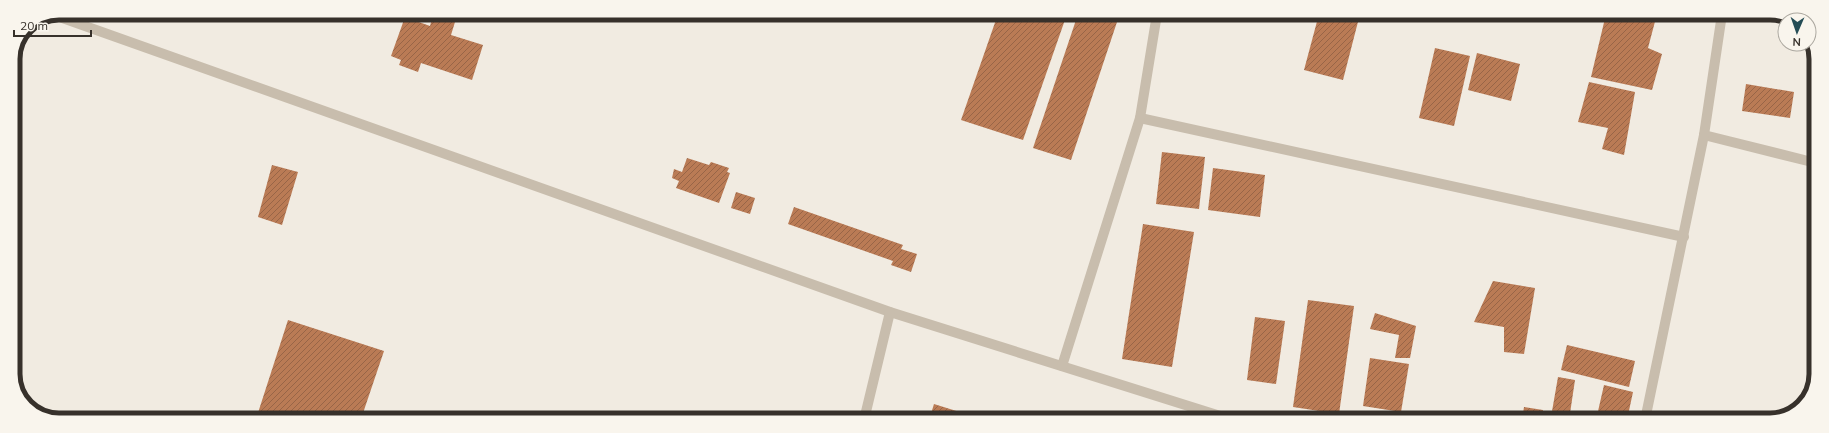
<svg xmlns="http://www.w3.org/2000/svg" width="1829" height="433" viewBox="0 0 1829 433" font-family="Mulish,sans-serif">
  <style>
    .building { fill: url(#building-hatch) }
    .lines { fill: none; stroke-linecap: round; stroke-linejoin: round }
    .minor { stroke: #c8bdad; stroke-width: 10 }
    .rim { fill: none; stroke: #37312b; stroke-width: 5 }
  </style>
  <defs>
    <pattern id="building-hatch" width="6" height="6" patternUnits="userSpaceOnUse"><rect width="6" height="6" fill="#ba7b55"/><path d="M-1 1l2-2M0 6l6-6M5 7l2-2" fill="none" stroke="#986547"/></pattern>
  </defs>
  <rect width="100%" height="100%" fill="#f1ebe1"/>
  <g class="building">
    <path d="M998 14H1067L1023 140 961 120Z"/>
    <path d="M1078 14H1103L1118 19 1071 160 1033 148Z"/>
    <path d="M1319 14H1360L1343 80 1304 70Z"/>
    <path d="M1386 14H1413L1411 21Z"/>
    <path d="M1606 14H1657L1648 48 1662 54 1652 90 1591 77Z"/>
    <path d="M433 15 455 22 451 35 483 45 472 80 421 63 418 72 399 65 401 60 391 56 405 17 430 26Z"/>
    <path d="M1435 48 1470 56 1454 126 1419 118Z"/>
    <path d="M1477 53 1520 64 1511 101 1468 90Z"/>
    <path d="M1589 82 1635 92 1624 155 1602 149 1608 128 1578 122Z"/>
    <path d="M1746 84 1794 92 1790 118 1742 111Z"/>
    <path d="M1162 152 1205 157 1199 209 1156 204Z"/>
    <path d="M687 158 709 165 711 162 729 168 727 172 730 173 719 203 676 188 679 181 672 178 674 169 682 172Z"/>
    <path d="M272 165 298 172 282 225 258 217Z"/>
    <path d="M1213 168 1265 175 1260 217 1208 210Z"/>
    <path d="M736 192 755 198 750 214 731 208Z"/>
    <path d="M794 207 903 245 901 249 917 254 911 272 891 265 893 261 788 224Z"/>
    <path d="M1143 224 1194 232 1172 367 1122 359Z"/>
    <path d="M1493 281 1535 288 1524 354 1504 352V327L1474 322Z"/>
    <path d="M1308 300 1354 306 1339 414 1293 407Z"/>
    <path d="M1375 313 1416 326 1410 358H1395L1399 335 1370 329Z"/>
    <path d="M1255 317 1285 321 1276 384 1247 380Z"/>
    <path d="M288 320 384 351 361 419H256Z"/>
    <path d="M1567 345 1635 361 1629 387 1561 370Z"/>
    <path d="M1370 358 1409 364 1401 412 1363 406Z"/>
    <path d="M1558 377 1575 380 1569 420 1551 417Z"/>
    <path d="M1604 385 1633 392 1627 420H1596Z"/>
    <path d="M934 404 982 419V420H929Z"/>
    <path d="M1524 407 1543 410 1542 420H1522Z"/>
    <path d="M1359 411 1395 414 1394 420H1358Z"/>
  </g>
  <g class="lines">
    <g class="minor">
      <path d="M54 15 890 312 1233 420"/>
      <path d="M1140 118 1684 237"/>
      <path d="M1704 135 1816 163"/>
      <path d="M1062 366 1140 118 1157 14"/>
      <path d="M864 420 890 312"/>
      <path d="M1645 420 1704 135 1722 14"/>
    </g>
  </g>
  <path d="M0 0H1829V433H0ZM59 20H1770A39 39 0 0 1 1809 59V374A39 39 0 0 1 1770 413H59A39 39 0 0 1 20 374V59A39 39 0 0 1 59 20Z" fill="#f9f5ed" fill-rule="evenodd"/>
  <path class="rim" d="M59 20H1770A39 39 0 0 1 1809 59V374A39 39 0 0 1 1770 413H59A39 39 0 0 1 20 374V59A39 39 0 0 1 59 20Z"/>
  <g transform="translate(1797 32) rotate(182)"><circle r="19" fill="#f9f5ed" stroke="#aba79f"/>
  <path d="M0-3L7 15L0 10L-7 15Z" fill="#244c55"/>
  <text y="-6" font-size="11" font-weight="bold" text-anchor="middle" fill="#37312b">N</text>
  </g>
  <path d="M14 30v6h77v-6" fill="none" stroke="#37312b" stroke-width="2"/>
  <text x="20" y="30" font-size="12" fill="#37312b" stroke="#f9f5ed" stroke-width="3" paint-order="stroke">20 m</text>
</svg>
